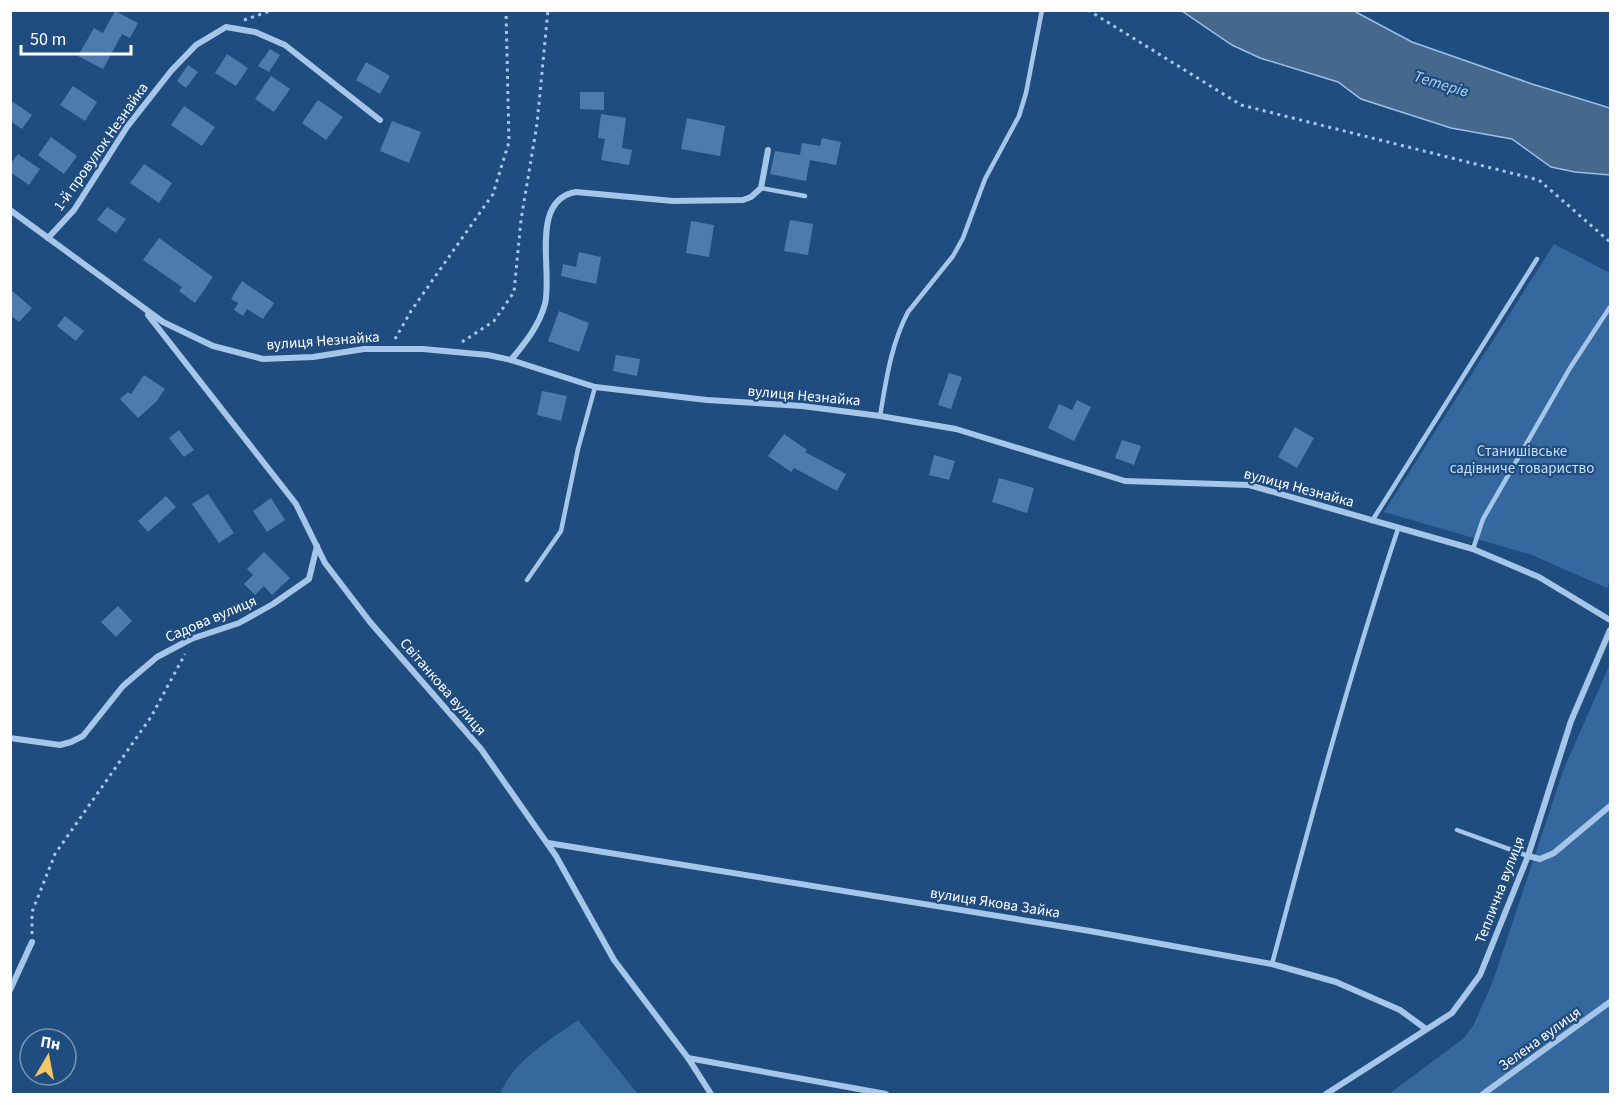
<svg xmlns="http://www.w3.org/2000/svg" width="1621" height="1105" viewBox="0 0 1621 1105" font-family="'Source Sans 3',sans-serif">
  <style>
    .green { fill: #34689e }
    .water { fill: #46688c; stroke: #99c1e9; stroke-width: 1.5 }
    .building { fill: #4d7bab }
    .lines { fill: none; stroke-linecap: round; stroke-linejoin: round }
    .path { stroke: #a5c6e8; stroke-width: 3; stroke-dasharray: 3 4.5; stroke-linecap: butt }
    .service { stroke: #a5c6e8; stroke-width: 4.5 }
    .minor { stroke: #a5c6e8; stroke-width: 6 }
    .labels { text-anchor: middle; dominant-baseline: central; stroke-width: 4.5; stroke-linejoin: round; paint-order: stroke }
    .street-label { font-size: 15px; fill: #fff; stroke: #204d80 }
    .park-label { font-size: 15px; fill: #c9dff6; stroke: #204d80 }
    .water-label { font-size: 16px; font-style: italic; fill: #b1d0ef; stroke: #204d80 }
  </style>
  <rect width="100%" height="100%" fill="#204d80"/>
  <g class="green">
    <path d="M1554 244 1610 273V582L1607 588 1532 555 1384 512Z"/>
    <path d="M1610 664V1094H1389L1464 1038 1474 1024 1493 981 1563 771Z"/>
    <path d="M578 1020 638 1094H500C514 1060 549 1041 578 1020Z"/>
  </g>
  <path class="water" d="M1182 11H1354L1412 42 1532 84 1610 108V175L1575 172 1551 167 1512 139 1451 128 1361 99 1338 82 1260 58 1232 45Z"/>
  <g class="building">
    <path d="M115 11 138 23 130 38 122 34 103 69 78 56 94 28 103 33Z"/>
    <path d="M270 49 280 55 269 72 258 66Z"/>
    <path d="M227 54 248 68 236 86 215 73Z"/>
    <path d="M366 62 390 76 380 94 356 80Z"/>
    <path d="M188 65 198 72 186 88 177 81Z"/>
    <path d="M271 76 290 89 274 112 255 99Z"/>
    <path d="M73 86 97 102 85 121 60 105Z"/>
    <path d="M580 92H604V110L580 109Z"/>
    <path d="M10 100 32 115 22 129 10 121Z"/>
    <path d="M318 100 343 117 326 140 302 123Z"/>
    <path d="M184 106 215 127 202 146 171 125Z"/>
    <path d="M601 114 626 118 622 148 632 150 629 165 601 160 605 139 598 138Z"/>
    <path d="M687 118 725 126 720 156 681 149Z"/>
    <path d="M392 121 421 132 409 163 380 151Z"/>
    <path d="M51 137 77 156 64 174 38 155Z"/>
    <path d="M822 138 841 142 836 165 810 160 806 181 770 174 775 151 800 155 802 143 820 146Z"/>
    <path d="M18 154 40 169 29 185 10 172V165Z"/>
    <path d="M144 164 172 183 159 203 130 183Z"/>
    <path d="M107 207 126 219 116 233 97 220Z"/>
    <path d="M790 220 813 224 808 255 784 251Z"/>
    <path d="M691 221 714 225 709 257 686 253Z"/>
    <path d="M159 238 213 277 195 303 179 291 182 287 143 260Z"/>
    <path d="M579 252 601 257 596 284 561 276 563 264 576 267Z"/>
    <path d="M242 281 274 303 263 319 247 309 243 316 234 310 238 303 231 299Z"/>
    <path d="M10 289 32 308 19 322 10 315Z"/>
    <path d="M559 311 589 323 579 352 548 341Z"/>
    <path d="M65 316 84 331 76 341 57 326Z"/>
    <path d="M616 355 640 359 637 376 613 371Z"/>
    <path d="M949 373 962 377 951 409 938 405Z"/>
    <path d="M144 375 165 389 156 402 138 418 120 399 128 392 131 394Z"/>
    <path d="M542 391 567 396 561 421 537 415Z"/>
    <path d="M1077 400 1091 407 1074 441 1048 428 1059 404 1072 410Z"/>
    <path d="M1295 427 1314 438 1297 468 1278 457Z"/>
    <path d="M179 430 194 450 184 457 169 438Z"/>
    <path d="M784 434 807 450 805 452 846 474 837 491 794 468 791 472 768 456Z"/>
    <path d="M1122 440 1141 446 1134 465 1115 458Z"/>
    <path d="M934 455 955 461 949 480 929 475Z"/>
    <path d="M999 478 1034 488 1027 513 992 502Z"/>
    <path d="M208 494 234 533 219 543 192 504Z"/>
    <path d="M166 496 176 507 148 532 138 521Z"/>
    <path d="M271 498 285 520 267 532 253 511Z"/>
    <path d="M264 552 290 578 272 595 264 586 255 595 244 584 253 575 247 569Z"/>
    <path d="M118 606 132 621 116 637 101 622Z"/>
  </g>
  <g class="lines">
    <g class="path">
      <path d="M1088 10 1241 105 1539 180 1610 242"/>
      <path d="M244 20 273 10"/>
      <path d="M395 339 411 311 493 194 509 142 506 10"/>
      <path d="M462 342 494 321 514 292 521 220 537 124 548 10"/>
      <path d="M32 934V912L55 854 151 717 185 654"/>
    </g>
    <g class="service">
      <path d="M761 188 805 196"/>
      <path d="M880 416C886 381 891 344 908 312L953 256 963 238 985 179 1019 116 1026 93 1042 10"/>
      <path d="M1372 521 1537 259"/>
      <path d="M1473 549 1483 519 1570 368 1610 307"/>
      <path d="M527 580 561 531 578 449 595 387"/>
      <path d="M1457 830 1528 856"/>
      <path d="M1272 964C1311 818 1350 672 1398 529"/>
    </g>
    <g class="minor">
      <path d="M10 210 163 322 213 346 263 359 313 357 364 349H423L488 355 511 360 595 387 707 400 802 406 880 416 956 429 1125 481 1249 485 1473 549 1539 577 1610 620"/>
      <path d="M48 238 74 210 127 127 171 71 196 45 226 27 255 32 285 45 380 120"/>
      <path d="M148 315 296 504 325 563 370 622 481 749 556 856 614 960 688 1058 711 1094"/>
      <path d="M511 360C525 343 539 326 545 304 553 272 529 200 576 192L673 201 743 200 751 197 761 188 768 150"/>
      <path d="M10 738 60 745 71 742 83 736 123 686 157 657 191 639 239 623 273 604 309 579 317 546"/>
      <path d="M548 843 1090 931 1272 964 1336 982 1400 1010 1426 1029"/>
      <path d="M1528 856 1540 859 1554 853 1610 806"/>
      <path d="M10 990 32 942"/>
      <path d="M688 1058 886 1094"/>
      <path d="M1326 1094 1452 1013 1480 975 1528 856 1571 721 1610 630"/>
      <path d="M1483 1094 1610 1002"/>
    </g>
  </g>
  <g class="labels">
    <g class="street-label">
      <text transform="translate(101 147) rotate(-55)">1-й провулок Незнайка</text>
      <text transform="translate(323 341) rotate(-4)">вулиця Незнайка</text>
      <text transform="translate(804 396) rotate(5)">вулиця Незнайка</text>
      <text transform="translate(1299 488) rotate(15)">вулиця Незнайка</text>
      <text transform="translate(211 619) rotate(-23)">Садова вулиця</text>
      <text transform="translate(443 687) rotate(49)">Світанкова вулиця</text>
      <text transform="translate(1500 890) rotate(-69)">Теплична вулиця</text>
      <text transform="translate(995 903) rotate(9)">вулиця Якова Зайка</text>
      <text transform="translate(1540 1039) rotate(-36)">Зелена вулиця</text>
    </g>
    <g class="park-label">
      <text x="1522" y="451">Станишівське<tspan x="1522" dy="17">садівниче товариство</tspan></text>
    </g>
    <g class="water-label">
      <text transform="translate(1441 84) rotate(17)">Тетерів</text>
    </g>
  </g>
  <rect width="1621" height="1105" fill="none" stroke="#ffffff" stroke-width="24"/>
  <g transform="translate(48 1057) rotate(10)"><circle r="28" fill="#204d80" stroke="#7994b3" stroke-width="1.5"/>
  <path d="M0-4.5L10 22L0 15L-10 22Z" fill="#f5c666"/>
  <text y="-9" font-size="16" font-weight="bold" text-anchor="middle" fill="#ffffff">Пн</text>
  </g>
  <path d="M21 45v9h110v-9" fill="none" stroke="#ffffff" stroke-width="3"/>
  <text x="30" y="45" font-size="18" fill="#ffffff" stroke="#204d80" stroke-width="4.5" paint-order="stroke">50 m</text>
</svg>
